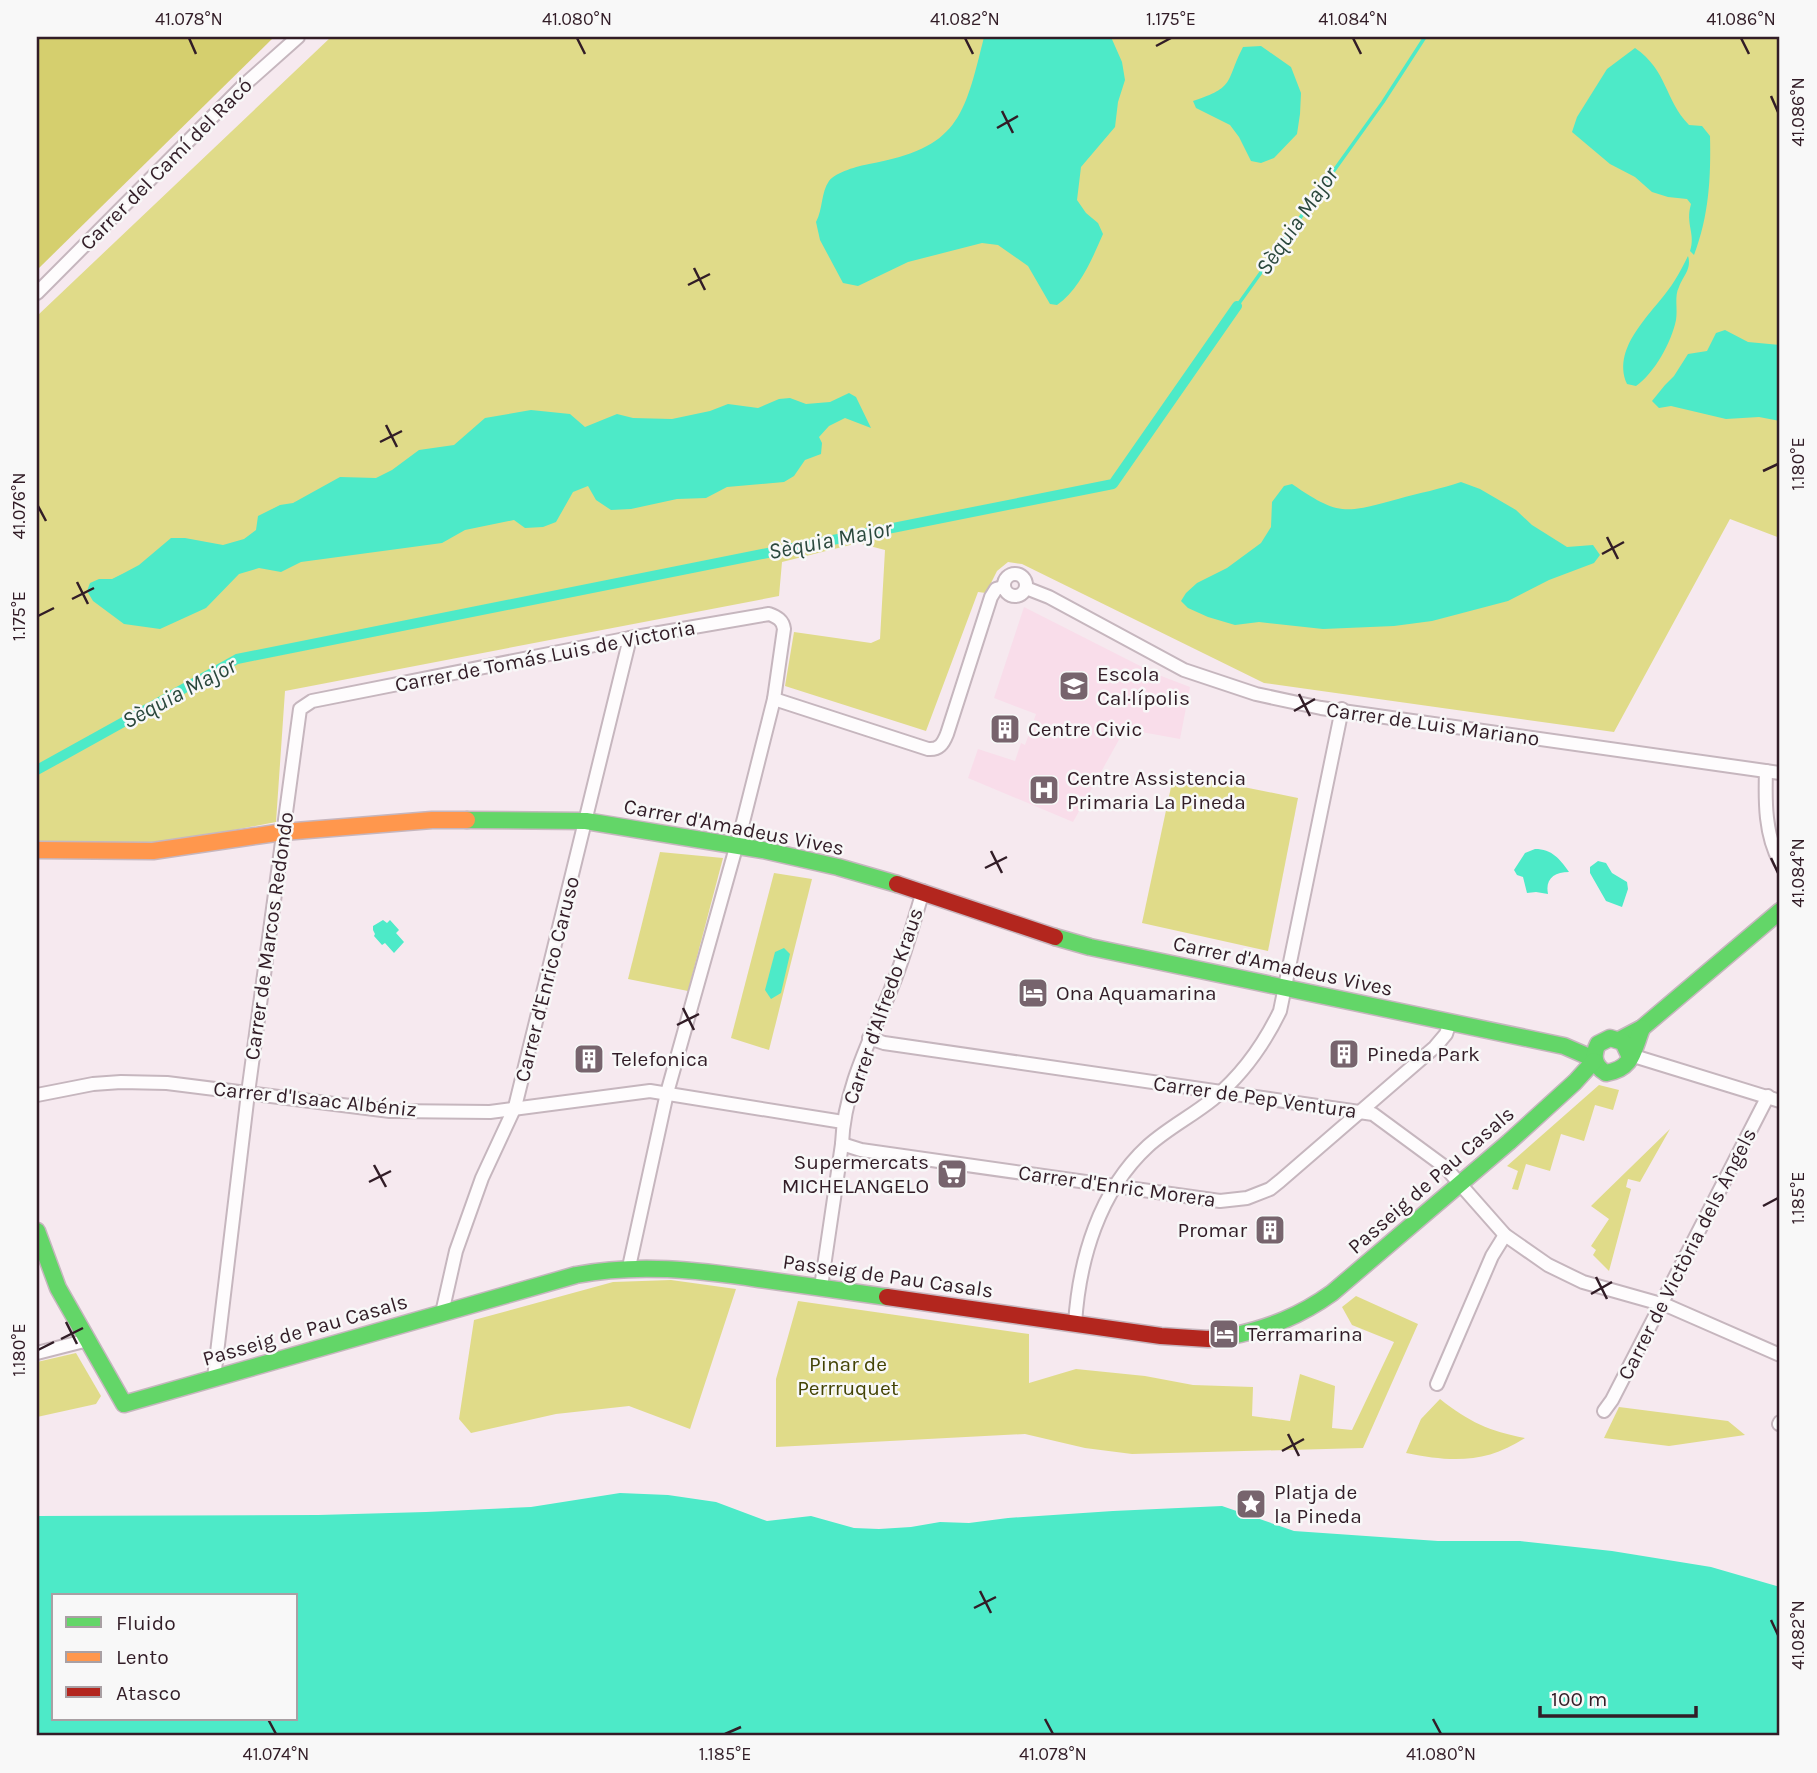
<svg xmlns="http://www.w3.org/2000/svg" width="1817" height="1773" viewBox="0 0 1817 1773" font-family="Karla,sans-serif">
  <style>
    .built { fill: #f9ddea }
    .green { fill: #e0db89 }
    .forest { fill: #d5cf6e }
    .water { fill: #4deac8; fill-rule: evenodd }
    .lines { fill: none; stroke-linecap: round; stroke-linejoin: round }
    .stream { stroke: #4deac8; stroke-width: 3.5 }
    .canal { stroke: #4deac8; stroke-width: 10 }
    .street-casing { stroke: #c6b6be; stroke-width: 16 }
    .fast-casing { stroke: #c6b6be; stroke-width: 19 }
    .slow-casing { stroke: #c6b6be; stroke-width: 19 }
    .jam-casing { stroke: #c6b6be; stroke-width: 19 }
    .street { stroke: #fefcfd; stroke-width: 12 }
    .fast { stroke: #63d668; stroke-width: 16 }
    .slow { stroke: #ff974d; stroke-width: 16 }
    .jam { stroke: #b3261e; stroke-width: 16 }
    .ticks { fill: none; stroke: #321d27; stroke-width: 2.5 }
    .labels { text-anchor: middle; dominant-baseline: central; stroke-width: 5; stroke-linejoin: round; paint-order: stroke }
    .street-label { font-size: 21px; fill: #321d27; stroke: #f8f8f8 }
    .poi-label { font-size: 21px; fill: #321d27; stroke: #f8f8f8; text-anchor: start }
    .park-label { font-size: 21px; fill: #434304; stroke: #f8f8f8 }
    .water-label { font-size: 23px; font-style: italic; fill: #2b483d; stroke: #f8f8f8 }
    .neatline { fill: none; stroke: #321d27; stroke-width: 2.5 }
    .ticks-label { font-size: 18px; text-anchor: middle; fill: #321d27 }
  </style>
  <rect width="100%" height="100%" fill="#f6e9ef"/>
  <path class="built" d="M1024 607 1156 674 1190 687 1180 739 1125 729 1073 822 968 778 978 749 1015 761 1021 743 1025 745 1036 714 994 698Z"/>
  <g class="green">
    <path d="M331 37H1780V538L1730 519 1614 732 1264 683 1022 564 1008 562 997 571 986 593 978 592 926 731 785 686 794 632 871 643 880 639 885 550 858 543 782 562 779 596 285 691 276 822 154 845 37 841V316Z"/>
    <path d="M1174 773 1298 798 1268 951 1142 923Z"/>
    <path d="M660 852 723 858 688 991 628 979Z"/>
    <path d="M774 873 812 879 769 1050 731 1038Z"/>
    <path d="M1599 1085 1619 1090 1613 1110 1595 1105 1584 1141 1561 1134 1550 1171 1526 1164 1518 1190 1512 1189 1518 1171 1507 1166Z"/>
    <path d="M1670 1129 1640 1182 1628 1179 1626 1187 1631 1189 1609 1271 1593 1255 1596 1250 1591 1246 1609 1219 1591 1206Z"/>
    <path d="M671 1280 736 1289 690 1429 629 1406 556 1414 471 1433 459 1419 474 1320 613 1282Z"/>
    <path d="M1356 1296 1418 1324 1363 1448 1132 1454 1085 1448 1025 1434 776 1447V1379L798 1301 1029 1334V1383L1076 1369 1145 1376 1193 1385 1253 1387 1252 1416 1290 1421 1300 1374 1335 1386 1332 1428 1352 1430 1394 1342 1352 1325 1342 1307Z"/>
    <path d="M76 1353 101 1396 96 1404 37 1417V1362Z"/>
    <path d="M1440 1399C1469 1422 1489 1431 1525 1438 1485 1464 1451 1462 1406 1453L1421 1419Z"/>
    <path d="M1619 1407 1728 1421 1745 1435 1669 1446 1604 1438Z"/>
  </g>
  <path class="forest" d="M37 37H274L37 270Z"/>
  <g class="water">
    <path d="M984 37H1111L1122 62 1125 80 1118 102 1115 127 1081 167 1077 200 1086 213 1098 223 1103 234C1092 259 1080 289 1057 305L1050 304 1028 266 998 245 982 243 908 262 858 286 843 283 820 240 816 222C823 209 821 192 829 181 836 172 858 166 869 164 958 148 964 118 984 37Z"/>
    <path d="M1261 46 1291 67 1301 93 1300 114 1297 134 1274 158 1261 163 1251 161 1239 137 1230 125 1196 108 1193 101C1236 87 1225 82 1243 47Z"/>
    <path d="M1635 48C1668 71 1664 99 1689 125L1702 126 1710 136C1711 177 1709 216 1694 255L1690 251C1696 234 1685 224 1691 204L1687 199 1668 197 1652 192 1635 177 1610 164 1572 132 1577 117 1607 69Z"/>
    <path d="M1688 256C1692 269 1683 276 1679 287 1674 296 1678 309 1676 320 1672 341 1654 374 1636 386L1627 384C1610 345 1657 310 1675 280 1680 272 1684 264 1688 256Z"/>
    <path d="M1725 330 1748 342 1780 345V421L1759 417 1726 419 1671 406 1659 408 1652 401 1665 385 1674 376 1688 354 1707 351 1716 333Z"/>
    <path d="M849 393 856 397 871 428 845 418 829 426 819 437 822 443 821 454 805 460 794 476 784 482 727 487 706 498 677 499 631 509 611 510 596 500 588 486 573 492 556 522 543 527 525 528 514 520 465 530 442 543 301 562 281 572 259 568 239 574 206 608 160 629 124 624 93 601 87 591 90 583 99 579H112L124 573 139 565 171 538H185L223 545 244 539 256 530 258 516 280 505 293 503 340 477 376 478 392 470 419 450 454 445 485 418 531 410 570 414 585 427 617 414 633 418 672 419 710 411 728 404 758 408 779 399 790 398 806 404 830 402Z"/>
    <path d="M1461 482 1480 489 1516 510 1532 525 1567 547 1593 545 1600 555 1594 563 1549 580 1508 601 1432 621 1394 626 1323 629 1259 622 1235 625 1208 617 1188 608 1181 601 1186 593 1197 583 1227 568 1261 543 1271 527 1272 502 1284 486 1292 484C1340 517 1345 513 1398 499 1419 493 1441 489 1461 482Z"/>
    <path d="M1535 849C1552 849 1560 859 1569 872 1554 872 1545 879 1548 894L1536 892 1527 893 1523 877 1517 875 1514 870 1525 853Z"/>
    <path d="M1598 861 1606 863 1612 873 1627 882 1628 889 1622 907 1606 901 1590 873V867Z"/>
    <path d="M383 920 387 923 390 920 399 930 396 933 404 942 394 953 385 943 382 945 374 936 375 934 373 930V926Z"/>
    <path d="M784 948 790 954 781 993 771 999 765 990 775 952Z"/>
    <path d="M620 1493 668 1495 716 1502 767 1521 811 1516 854 1528 879 1529 911 1527 940 1522 969 1523 1008 1518 1113 1511 1222 1506 1294 1531 1438 1541H1520L1612 1551 1711 1567 1780 1587V1736H37V1516L318 1515 426 1512 531 1507ZM54 1596H296V1719H54Z"/>
  </g>
  <g class="lines">
    <path class="stream" d="M1237 306 1383 102 1425 37"/>
    <path class="canal" d="M37 770 237 659 1113 484 1237 306"/>
    <g class="street-casing">
      <g id="street">
        <path d="M37 293 244 85 298 37"/>
        <circle cx="1015" cy="585" r="11"/>
        <path d="M1026 588 1049 597 1184 670 1256 694 1321 708 1780 773"/>
        <path d="M774 699 928 749C939 750 943 744 947 734L991 597 996 589 1003 587"/>
        <path d="M1766 771C1765 802 1765 835 1780 862"/>
        <path d="M869 1038 884 1043 1373 1114 1445 1167 1505 1235 1548 1265 1583 1282 1668 1306 1780 1355"/>
        <path d="M1629 1058 1637 1057 1780 1101"/>
        <path d="M37 1095 93 1084 121 1082 167 1083 390 1111 490 1112 650 1091 843 1122"/>
        <path d="M842 1144 861 1150 1220 1201 1247 1198 1270 1189 1280 1181 1435 1047 1446 1034 1450 1022"/>
        <path d="M821 1287 842 1144C844 1086 874 1033 895 979 906 951 914 921 923 891"/>
        <path d="M442 1313 456 1251 482 1178 515 1107 630 638"/>
        <path d="M1075 1324C1079 1260 1099 1191 1148 1146 1168 1128 1192 1116 1213 1099 1241 1076 1264 1044 1280 1011L1342 709"/>
        <path d="M37 1353 88 1340"/>
        <path d="M214 1378 248 1093 300 709 312 701 630 638 769 614C777 617 783 620 784 629L774 699 742 826 667 1093 629 1267"/>
        <path d="M1437 1384 1492 1256 1505 1235"/>
        <path d="M1604 1411 1612 1400 1768 1096"/>
        <path d="M1779 1424 1780 1422"/>
      </g>
    </g>
    <g class="fast-casing">
      <g id="fast">
        <path d="M467 820 586 821 763 850 838 867 897 884"/>
        <path d="M1055 937 1090 947 1564 1046 1594 1059"/>
        <path d="M1619 1040 1642 1028 1780 911"/>
        <path d="M1629 1055 1623 1042 1610 1038 1598 1044C1592 1056 1594 1066 1606 1073 1633 1069 1633 1051 1642 1028"/>
        <path d="M37 1231 58 1288 124 1404 576 1275C638 1263 697 1270 759 1279 802 1285 845 1291 887 1297"/>
        <path d="M1231 1336C1269 1328 1300 1316 1332 1293L1509 1142 1575 1082 1594 1061"/>
      </g>
    </g>
    <g class="slow-casing">
      <path id="slow" d="M37 850 153 851 283 832 432 820H467"/>
    </g>
    <g class="jam-casing">
      <g id="jam">
        <path d="M897 884 1055 937"/>
        <path d="M887 1297 1161 1336 1208 1339 1231 1336"/>
      </g>
    </g>
    <use href="#street" class="street"/>
    <use href="#fast" class="fast"/>
    <use href="#slow" class="slow"/>
    <use href="#jam" class="jam"/>
  </g>
  <path class="ticks" d="M189 38 196 54M577 38 585 54M965 38 973 54M1353 38 1361 54M1741 38 1749 54M1156 46 1171 38M1771 96 1778 112M1002 111 1013 133M997 128 1018 116M694 268 705 290M688 285 710 274M386 425 397 447M380 442 402 431M1763 471 1778 464M38 506 46 521M1607 537 1618 559M1602 554 1624 542M77 582 88 604M72 599 94 588M38 616 54 608M1299 694 1310 716M1294 711 1315 699M991 851 1002 873M1771 858 1778 873M985 868 1007 857M683 1008 694 1030M677 1025 699 1014M374 1165 386 1187M369 1182 391 1171M1763 1206 1778 1198M1596 1277 1607 1299M1591 1294 1612 1282M66 1322 77 1344M61 1339 83 1328M38 1350 54 1342M1288 1434 1299 1456M1282 1451 1304 1439M980 1591 991 1613M974 1608 996 1597M1771 1620 1778 1635M268 1719 276 1734M1045 1719 1053 1734M1433 1719 1441 1734M725 1734 741 1727"/>
  <defs>
    <g id="school-square" transform="scale(1.575)"><rect x="-9" y="-9" width="18" height="18" rx="4" fill="#77646d" stroke="#f8f8f8"/><path d="M0-5L7-2L0 1L-7-2ZM-4 1L0 2.5L4 1V4Q0 6-4 4Z" fill="#fff"/></g>
    <g id="building-square" transform="scale(1.575)"><rect x="-9" y="-9" width="18" height="18" rx="4" fill="#77646d" stroke="#f8f8f8"/><path d="M-4-6H4V6H1V3H-1V6H-4ZM-2.5-4.3h1.7v1.8h-1.7ZM.8-4.3h1.7v1.8H.8ZM-2.5-1h1.7V.8h-1.7ZM.8-1h1.7V.8H.8Z" fill="#fff"/></g>
    <g id="hospital-square" transform="scale(1.575)"><rect x="-9" y="-9" width="18" height="18" rx="4" fill="#77646d" stroke="#f8f8f8"/><path d="M-5-5h3v3.5h4V-5h3V5h-3V1.5h-4V5h-3Z" fill="#fff"/></g>
    <g id="hotel-square" transform="scale(1.575)"><rect x="-9" y="-9" width="18" height="18" rx="4" fill="#77646d" stroke="#f8f8f8"/><path d="M-6-4.5h1.5V1H6V5H4.5V3h-9V5H-6ZM-4 0a1.8 1.8 0 1 1 3.6 0ZM.5 0V-2.5h3Q6-2.5 6 0Z" fill="#fff"/></g>
    <g id="supermarket-square" transform="scale(1.575)"><rect x="-9" y="-9" width="18" height="18" rx="4" fill="#77646d" stroke="#f8f8f8"/><path d="M-6-5.5h2.5l.6 2H6L4.5 2H-2.5L-4.4-4H-6ZM-1.5 3.2a1.3 1.3 0 1 0 .1 0ZM3 3.2a1.3 1.3 0 1 0 .1 0Z" fill="#fff"/></g>
    <g id="sight-square" transform="scale(1.575)"><rect x="-9" y="-9" width="18" height="18" rx="4" fill="#77646d" stroke="#f8f8f8"/><path d="M0-6L1.8-2.2L6-1.7L2.9 1.2L3.7 5.4L0 3.3L-3.7 5.4L-2.9 1.2L-6-1.7L-1.8-2.2Z" fill="#fff"/></g>
  </defs>
  <g fill-rule="evenodd">
    <use href="#school-square" x="1074" y="686"/>
    <use href="#building-square" x="1005" y="729"/>
    <use href="#hospital-square" x="1044" y="790"/>
    <use href="#hotel-square" x="1033" y="993"/>
    <use href="#building-square" x="1344" y="1054"/>
    <use href="#building-square" x="589" y="1059"/>
    <use href="#supermarket-square" x="952" y="1174"/>
    <use href="#building-square" x="1270" y="1230"/>
    <use href="#hotel-square" x="1224" y="1334"/>
    <use href="#sight-square" x="1251" y="1504"/>
  </g>
  <g class="labels">
    <g class="street-label">
      <text transform="translate(166 164) rotate(-45)">Carrer del Camí del Racó</text>
      <text transform="translate(545 656) rotate(-11)">Carrer de Tomás Luis de Victoria</text>
      <text transform="translate(1433 724) rotate(8)">Carrer de Luis Mariano</text>
      <text transform="translate(734 827) rotate(11)">Carrer d'Amadeus Vives</text>
      <text transform="translate(269 936) rotate(-82)">Carrer de Marcos Redondo</text>
      <text transform="translate(1283 966) rotate(12)">Carrer d'Amadeus Vives</text>
      <text transform="translate(547 979) rotate(-76)">Carrer d'Enrico Caruso</text>
      <text transform="translate(883 1006) rotate(-71)">Carrer d'Alfredo Kraus</text>
      <text transform="translate(1255 1097) rotate(8)">Carrer de Pep Ventura</text>
      <text transform="translate(315 1099) rotate(6)">Carrer d'Isaac Albéniz</text>
      <text transform="translate(1431 1180) rotate(-41)">Passeig de Pau Casals</text>
      <text transform="translate(1117 1186) rotate(8)">Carrer d'Enric Morera</text>
      <text transform="translate(1687 1254) rotate(-63)">Carrer de Victòria dels Àngels</text>
      <text transform="translate(888 1276) rotate(8)">Passeig de Pau Casals</text>
      <text transform="translate(305 1330) rotate(-16)">Passeig de Pau Casals</text>
    </g>
    <g class="poi-label">
      <text x="1097" y="674">Escola<tspan x="1097" dy="24">Cal·lípolis</tspan></text>
      <text x="1028" y="729">Centre Civic</text>
      <text x="1067" y="778">Centre Assistencia<tspan x="1067" dy="24">Primaria La Pineda</tspan></text>
      <text x="1056" y="993">Ona Aquamarina</text>
      <text x="1367" y="1054">Pineda Park</text>
      <text x="612" y="1059">Telefonica</text>
      <text x="929" y="1162" text-anchor="end">Supermercats<tspan x="929" dy="24">MICHELANGELO</tspan></text>
      <text x="1247" y="1230" text-anchor="end">Promar</text>
      <text x="1247" y="1334">Terramarina</text>
      <text x="1274" y="1492">Platja de<tspan x="1274" dy="24">la Pineda</tspan></text>
    </g>
    <g class="park-label">
      <text x="848" y="1364">Pinar de<tspan x="848" dy="24">Perrruquet</tspan></text>
    </g>
    <g class="water-label">
      <text transform="translate(1297 221) rotate(-55)">Sèquia Major</text>
      <text transform="translate(830 540) rotate(-11)">Sèquia Major</text>
      <text transform="translate(179 693) rotate(-28)">Sèquia Major</text>
    </g>
  </g>
  <rect width="1817" height="1773" fill="none" stroke="#f8f8f8" stroke-width="77"/>
  <rect x="52" y="1594" width="245" height="126" fill="#f8f8f8" stroke="#a9a0a4" stroke-width="2"/>
  <rect x="66" y="1617" width="35" height="10" fill="#63d668" stroke="#a9a0a4" stroke-width="2"/>
  <text x="116" y="1630" font-size="21" fill="#321d27">Fluido</text>
  <rect x="66" y="1652" width="35" height="10" fill="#ff974d" stroke="#a9a0a4" stroke-width="2"/>
  <text x="116" y="1664" font-size="21" fill="#321d27">Lento</text>
  <rect x="66" y="1687" width="35" height="10" fill="#b3261e" stroke="#a9a0a4" stroke-width="2"/>
  <text x="116" y="1700" font-size="21" fill="#321d27">Atasco</text>
  <path d="M1540 1706v10h156v-10" fill="none" stroke="#321d27" stroke-width="3.5"/>
  <text x="1551" y="1706" font-size="21" fill="#321d27" stroke="#f8f8f8" stroke-width="5" paint-order="stroke">100 m</text>
  <rect x="38" y="38" width="1740" height="1696" class="neatline"/>
  <g class="ticks-label">
    <text x="189" y="25">41.078°N</text>
    <text x="577" y="25">41.080°N</text>
    <text x="965" y="25">41.082°N</text>
    <text x="1171" y="25">1.175°E</text>
    <text x="1353" y="25">41.084°N</text>
    <text x="1741" y="25">41.086°N</text>
    <text transform="translate(1798 112) rotate(-90)" y="6">41.086°N</text>
    <text transform="translate(1798 464) rotate(-90)" y="6">1.180°E</text>
    <text transform="translate(19 506) rotate(-90)" y="6">41.076°N</text>
    <text transform="translate(19 616) rotate(-90)" y="6">1.175°E</text>
    <text transform="translate(1798 873) rotate(-90)" y="6">41.084°N</text>
    <text transform="translate(1798 1198) rotate(-90)" y="6">1.185°E</text>
    <text transform="translate(19 1350) rotate(-90)" y="6">1.180°E</text>
    <text transform="translate(1798 1635) rotate(-90)" y="6">41.082°N</text>
    <text x="276" y="1760">41.074°N</text>
    <text x="725" y="1760">1.185°E</text>
    <text x="1053" y="1760">41.078°N</text>
    <text x="1441" y="1760">41.080°N</text>
  </g>
</svg>
